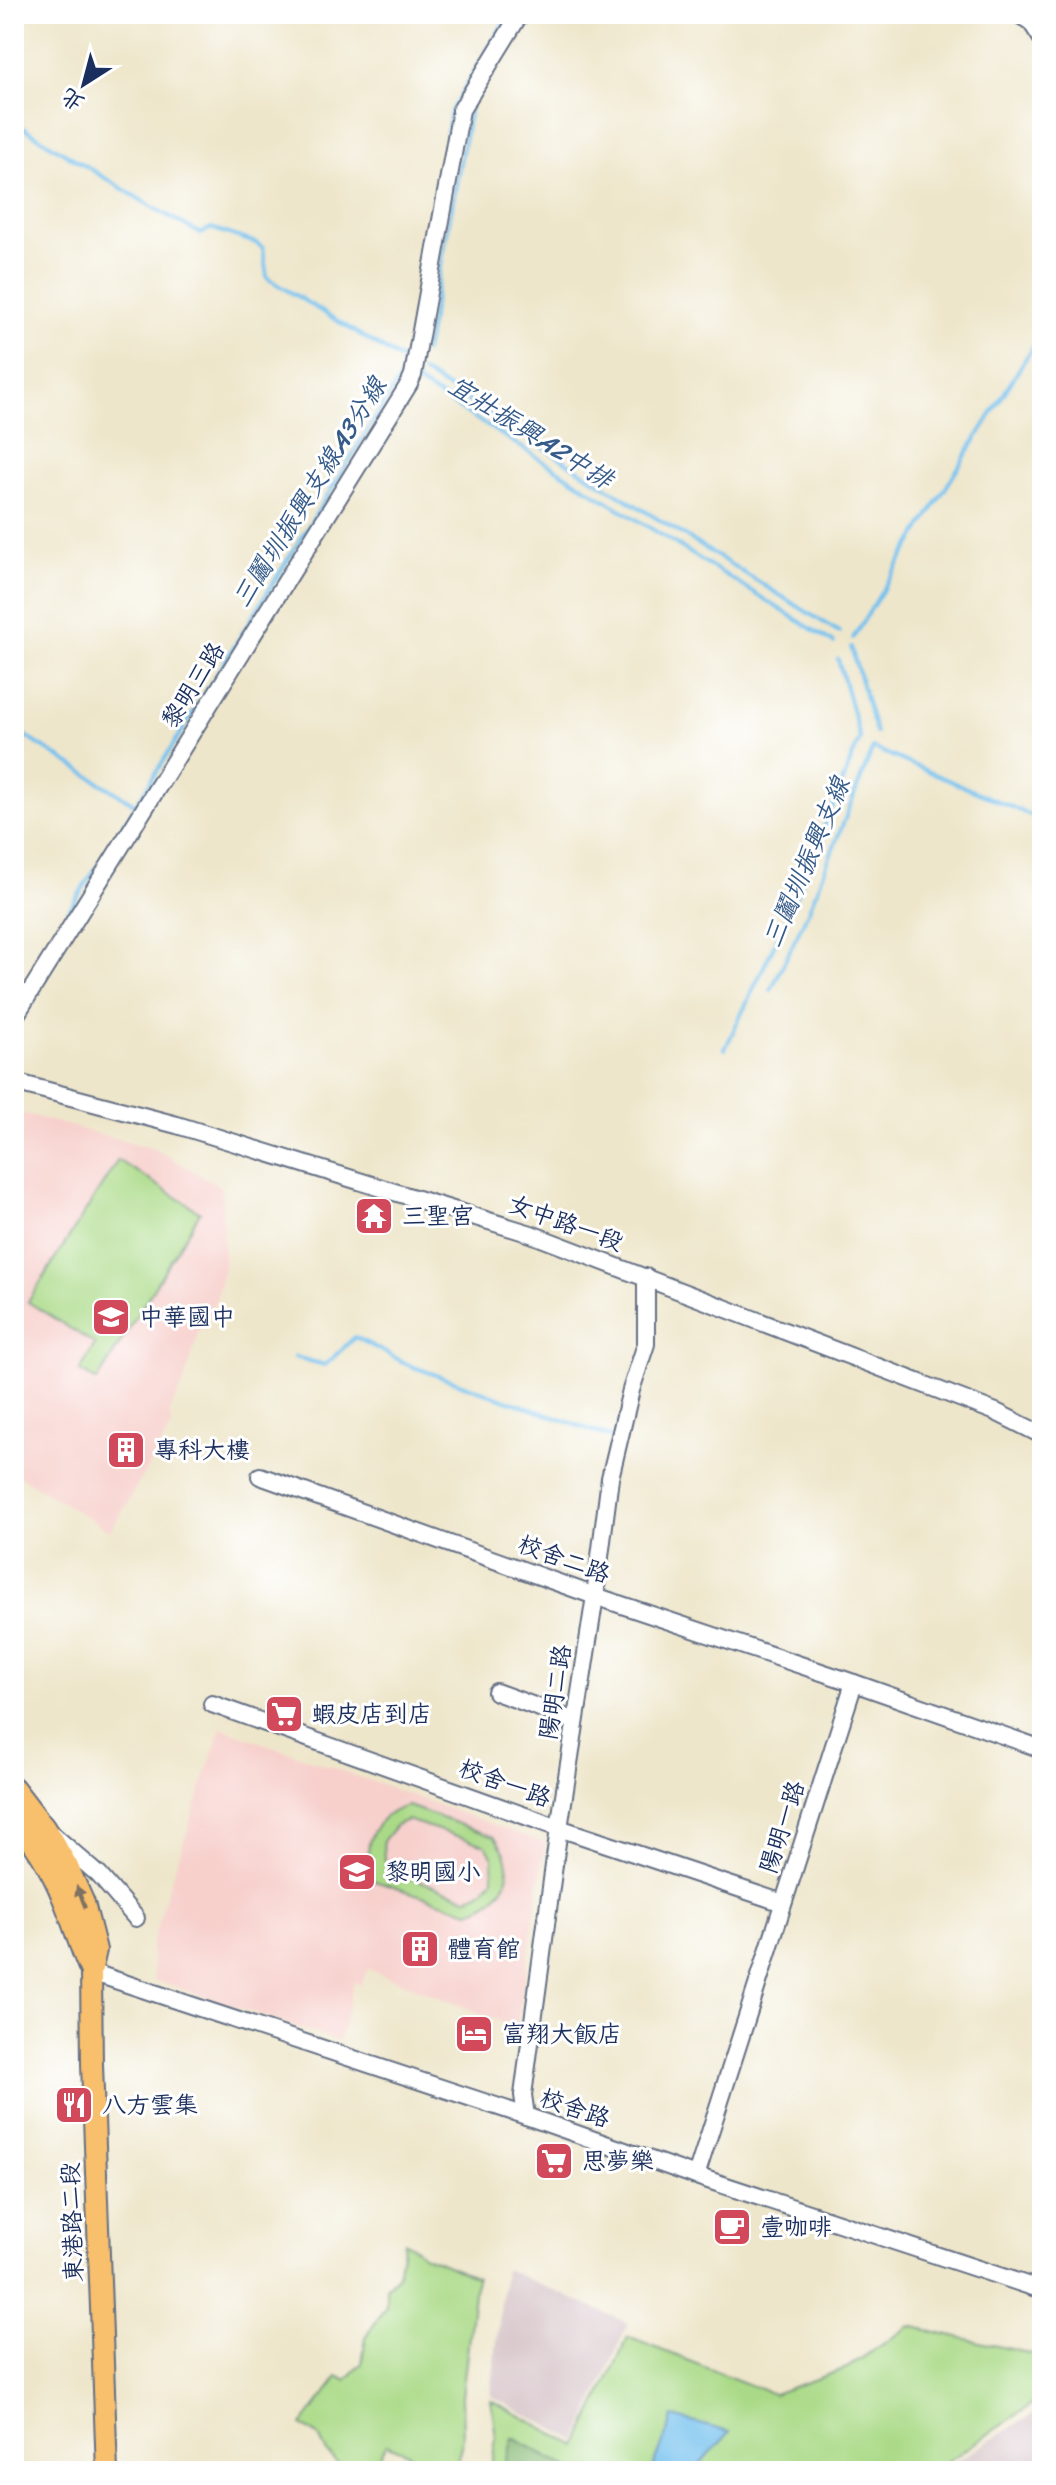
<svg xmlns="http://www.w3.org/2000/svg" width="1056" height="2485" viewBox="0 0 1056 2485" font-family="Sriracha,'LXGW WenKai TC',sans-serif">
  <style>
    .built { fill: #f7d0cc }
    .industrial { fill: #d2bec3 }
    .green { fill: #aada87; stroke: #628472; stroke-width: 2; fill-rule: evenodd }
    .forest { fill: #87ba74; stroke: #517469; stroke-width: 2 }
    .water { fill: #75c1ee; stroke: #4878a6; stroke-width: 2 }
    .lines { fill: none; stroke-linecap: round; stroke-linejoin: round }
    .stream { stroke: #75c1ee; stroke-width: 4 }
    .minor-casing { stroke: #656f84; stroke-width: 20 }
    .major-casing { stroke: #656f84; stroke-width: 24 }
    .minor { stroke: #fff; stroke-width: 16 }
    .major { stroke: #f8bf6c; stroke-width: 20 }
    .oneway { fill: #7e7064 }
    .labels { text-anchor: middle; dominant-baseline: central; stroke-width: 6; stroke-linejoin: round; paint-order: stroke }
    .street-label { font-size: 24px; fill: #1b2f5e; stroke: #fff }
    .poi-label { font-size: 24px; fill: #1b2f5e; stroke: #fff; text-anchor: start }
    .water-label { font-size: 26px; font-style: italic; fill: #365b89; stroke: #fff }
  </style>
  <rect width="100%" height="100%" fill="#fff"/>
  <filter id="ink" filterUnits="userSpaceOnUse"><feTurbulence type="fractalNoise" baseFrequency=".0125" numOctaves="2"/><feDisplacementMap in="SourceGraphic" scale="16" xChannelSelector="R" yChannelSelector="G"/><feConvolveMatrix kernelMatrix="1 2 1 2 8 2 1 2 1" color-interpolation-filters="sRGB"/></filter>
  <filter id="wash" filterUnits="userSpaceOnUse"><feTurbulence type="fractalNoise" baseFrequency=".006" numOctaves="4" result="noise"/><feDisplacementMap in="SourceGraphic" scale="32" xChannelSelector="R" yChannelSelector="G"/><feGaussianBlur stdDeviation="1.8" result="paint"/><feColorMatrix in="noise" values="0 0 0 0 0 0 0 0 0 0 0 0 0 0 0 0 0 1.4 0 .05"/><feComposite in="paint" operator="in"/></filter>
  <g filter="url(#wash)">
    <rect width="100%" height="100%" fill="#eee6ca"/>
    <g class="built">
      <path d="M14 1111 155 1149 221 1187 224 1267 216 1300 198 1333 184 1382 169 1413 172 1426 110 1531 14 1473Z"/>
      <path d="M221 1728 545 1843 517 2028 368 1969 361 1985 354 1982 339 2041 154 1980 151 1948 164 1902Z"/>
    </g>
    <g class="industrial">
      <path d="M505 2269 628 2323 577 2441 491 2396Z"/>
      <path d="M1038 2411 1042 2423V2471H940Z"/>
    </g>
    <g class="green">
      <path d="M118 1160 200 1212 97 1381 80 1371 95 1344 28 1302Z"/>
      <path d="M408 1806 495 1837C499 1844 506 1852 507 1860 513 1886 492 1905 469 1911L362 1877 363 1865 372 1866C360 1840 381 1812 408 1806ZM407 1820 485 1845 489 1850 493 1858V1879L483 1891 467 1898 391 1871 384 1857 383 1841 396 1825Z"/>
      <path d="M404 2242 411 2245 423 2255 476 2277 462 2396 463 2437 456 2467 420 2459 387 2444 370 2471H347L327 2453 319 2437 302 2425 338 2377 346 2380 362 2364 366 2337 386 2306V2287L398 2275Z"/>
      <path d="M910 2326 1037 2355 1042 2398 933 2471H491L496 2438 491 2400 577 2446 628 2337 773 2394 847 2368Z"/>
    </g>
    <path class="forest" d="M513 2438 575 2471H503Z"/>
    <path class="water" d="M673 2417 730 2432 694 2471H652Z"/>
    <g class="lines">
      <g class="stream">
        <path d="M14 122 154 208 201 234 211 228 256 243 263 248 267 278 408 364"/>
        <path d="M430 234 451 111 509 14"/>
        <path d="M425 352 470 109"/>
        <path d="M422 372 839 632"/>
        <path d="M418 380 417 382 834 643"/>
        <path d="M853 638 1042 332"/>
        <path d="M851 647 876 733"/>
        <path d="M14 729 136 805"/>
        <path d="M46 953 43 951 136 805 408 365"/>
        <path d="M771 990 808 912 873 748 1042 820"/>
        <path d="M725 1049 792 907 860 738 838 659"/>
        <path d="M295 1357 325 1365 355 1337 411 1366 613 1438"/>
      </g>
    </g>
  </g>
  <g filter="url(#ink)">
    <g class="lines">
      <g class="minor-casing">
        <g id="minor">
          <path d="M1018 14 1031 22 1042 39"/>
          <path d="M14 1018 409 384 413 375 461 110 520 14"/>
          <path d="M14 1082 177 1125 531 1234 996 1412 1042 1435"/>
          <path d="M260 1476 595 1596 854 1683"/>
          <path d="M496 1692 575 1721"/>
          <path d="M212 1704 559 1828 783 1903"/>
          <path d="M52 1834 99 1875 136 1918"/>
          <path d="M91 1972 526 2116 696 2176 1042 2290"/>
          <path d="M526 2116 523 2095 559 1828 595 1596 610 1478 631 1390 646 1344V1277"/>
          <path d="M696 2176 854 1683 1042 1749"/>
        </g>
      </g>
      <g class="major-casing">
        <g id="major">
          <path d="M14 1788 44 1827 68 1867 84 1903 96 1950 91 1972 92 2064 107 2471"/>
          <path d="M14 1816C31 1838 52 1870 62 1896 73 1921 79 1947 91 1972"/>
        </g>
      </g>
      <use href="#minor" class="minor"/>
      <use href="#major" class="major"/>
    </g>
    <defs><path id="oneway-solid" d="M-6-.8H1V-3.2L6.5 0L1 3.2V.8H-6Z" transform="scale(2)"/></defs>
    <use class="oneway" href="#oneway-solid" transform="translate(81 1897) rotate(-112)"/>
  </g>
  <defs>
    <g id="temple-square" transform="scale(2)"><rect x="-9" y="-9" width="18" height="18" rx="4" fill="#d1495b" stroke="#fff"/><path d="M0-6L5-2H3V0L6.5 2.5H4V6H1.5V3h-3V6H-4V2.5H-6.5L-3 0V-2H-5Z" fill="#fff"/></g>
    <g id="school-square" transform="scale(2)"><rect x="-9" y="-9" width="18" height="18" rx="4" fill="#d1495b" stroke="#fff"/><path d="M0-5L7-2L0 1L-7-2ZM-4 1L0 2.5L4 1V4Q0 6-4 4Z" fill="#fff"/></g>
    <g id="building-square" transform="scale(2)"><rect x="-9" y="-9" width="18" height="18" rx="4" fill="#d1495b" stroke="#fff"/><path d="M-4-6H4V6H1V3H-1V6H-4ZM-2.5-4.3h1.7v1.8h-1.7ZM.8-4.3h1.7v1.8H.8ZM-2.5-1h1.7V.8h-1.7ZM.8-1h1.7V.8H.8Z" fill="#fff"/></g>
    <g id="supermarket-square" transform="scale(2)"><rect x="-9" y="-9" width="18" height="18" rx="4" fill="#d1495b" stroke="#fff"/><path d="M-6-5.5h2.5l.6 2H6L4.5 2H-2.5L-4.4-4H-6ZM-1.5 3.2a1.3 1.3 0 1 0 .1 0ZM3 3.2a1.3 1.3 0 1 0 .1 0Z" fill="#fff"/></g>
    <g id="hotel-square" transform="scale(2)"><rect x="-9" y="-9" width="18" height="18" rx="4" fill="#d1495b" stroke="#fff"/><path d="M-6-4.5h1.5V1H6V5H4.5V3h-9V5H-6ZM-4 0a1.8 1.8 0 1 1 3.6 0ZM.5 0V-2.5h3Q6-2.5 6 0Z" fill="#fff"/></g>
    <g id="restaurant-square" transform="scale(2)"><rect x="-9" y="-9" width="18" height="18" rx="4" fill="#d1495b" stroke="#fff"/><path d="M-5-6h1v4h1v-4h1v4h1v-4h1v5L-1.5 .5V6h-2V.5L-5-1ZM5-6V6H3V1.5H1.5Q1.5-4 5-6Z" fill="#fff"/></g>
    <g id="cafe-square" transform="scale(2)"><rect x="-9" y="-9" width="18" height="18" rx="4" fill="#d1495b" stroke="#fff"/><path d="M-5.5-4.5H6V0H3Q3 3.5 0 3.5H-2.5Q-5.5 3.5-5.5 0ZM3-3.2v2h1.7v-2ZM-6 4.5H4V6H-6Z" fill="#fff"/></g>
  </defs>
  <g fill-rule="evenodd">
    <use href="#temple-square" x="374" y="1216"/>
    <use href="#school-square" x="111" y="1317"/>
    <use href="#building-square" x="126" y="1450"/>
    <use href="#supermarket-square" x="284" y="1714"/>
    <use href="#school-square" x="357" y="1872"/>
    <use href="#building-square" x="420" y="1949"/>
    <use href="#hotel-square" x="474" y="2034"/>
    <use href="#restaurant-square" x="74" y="2105"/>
    <use href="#supermarket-square" x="554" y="2161"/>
    <use href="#cafe-square" x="732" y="2227"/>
  </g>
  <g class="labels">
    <g class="street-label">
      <text transform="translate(193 685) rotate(-58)">黎明三路</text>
      <text transform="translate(566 1223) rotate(20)">女中路一段</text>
      <text transform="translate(564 1559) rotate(20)">校舍二路</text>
      <text transform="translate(555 1692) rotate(-81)">陽明二路</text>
      <text transform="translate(505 1783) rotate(20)">校舍一路</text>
      <text transform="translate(782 1827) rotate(-72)">陽明一路</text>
      <text transform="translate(575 2108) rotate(19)">校舍路</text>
      <text transform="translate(72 2222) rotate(-92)">東港路二段</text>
    </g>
    <g class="poi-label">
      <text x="402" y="1216">三聖宮</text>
      <text x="139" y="1317">中華國中</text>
      <text x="154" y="1450">專科大樓</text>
      <text x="312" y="1714">蝦皮店到店</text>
      <text x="385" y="1872">黎明國小</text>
      <text x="448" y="1949">體育館</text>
      <text x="502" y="2034">富翔大飯店</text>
      <text x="102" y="2105">八方雲集</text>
      <text x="582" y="2161">思夢樂</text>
      <text x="760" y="2227">壹咖啡</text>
    </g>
    <g class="water-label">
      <text transform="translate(531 432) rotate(32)">宜壯振興A2中排</text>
      <text transform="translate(309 492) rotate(-58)">三鬮圳振興支線A3分線</text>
      <text transform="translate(806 862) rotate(-67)">三鬮圳振興支線</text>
    </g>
  </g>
  <rect width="1056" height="2485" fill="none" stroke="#fff" stroke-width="48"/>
  <g transform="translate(84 84) rotate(216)" stroke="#ffffff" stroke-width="6" paint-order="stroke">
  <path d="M0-6L14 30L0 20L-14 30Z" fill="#1b2f5e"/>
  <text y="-12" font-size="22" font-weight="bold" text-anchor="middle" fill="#1b2f5e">北</text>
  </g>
</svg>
